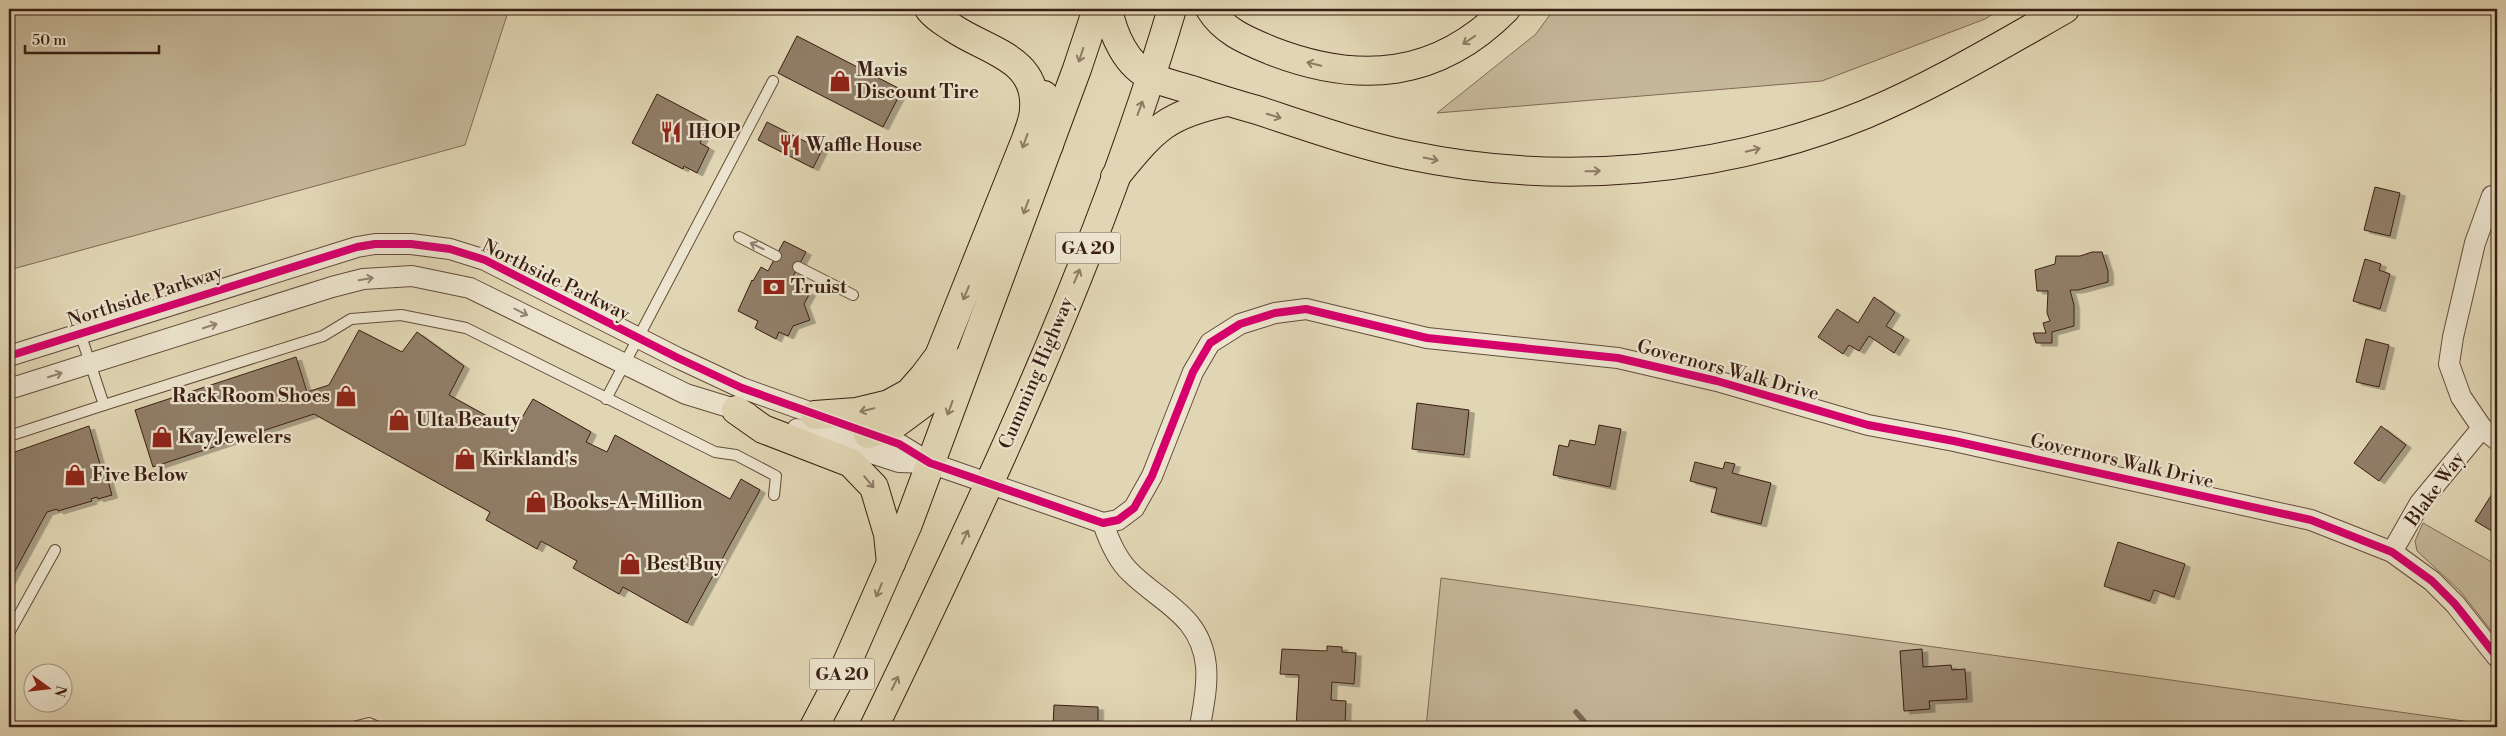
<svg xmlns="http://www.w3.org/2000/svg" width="2506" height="736" viewBox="0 0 2506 736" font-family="'Libre Bodoni',serif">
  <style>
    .green { fill: #c5b799; stroke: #806a56 }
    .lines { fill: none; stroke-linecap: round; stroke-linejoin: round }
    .stream { stroke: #7c6753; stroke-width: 5.5 }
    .building { fill: #917e67; stroke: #3a1e13; filter: url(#shadow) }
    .lane-casing { stroke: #644c3b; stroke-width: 12 }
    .street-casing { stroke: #644c3b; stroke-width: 22 }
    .primary-casing { stroke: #3a1e13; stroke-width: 30 }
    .highway-casing { stroke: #3a1e13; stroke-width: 30 }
    .lane { stroke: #ece4ce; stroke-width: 10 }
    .street { stroke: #ece4ce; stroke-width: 20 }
    .primary { stroke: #e1d6b4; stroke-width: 28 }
    .highway { stroke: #e1d6b4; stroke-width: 28 }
    .cycleway-casing { stroke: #ece4ce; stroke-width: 11 }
    .cycleway { stroke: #d6006c; stroke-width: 8 }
    .oneway { stroke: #8e7a64 }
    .oneway2 { stroke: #938170 }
    .labels { text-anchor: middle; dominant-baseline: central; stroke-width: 4.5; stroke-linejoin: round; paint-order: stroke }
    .shield { fill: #ece4ce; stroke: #6f594b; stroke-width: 1 }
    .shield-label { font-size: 18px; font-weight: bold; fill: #3a1e13 }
    .poi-label { font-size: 19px; font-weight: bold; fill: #3a1e13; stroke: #ece4ce; text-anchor: start }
    .street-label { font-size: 19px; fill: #3a1e13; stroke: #ece4ce }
  </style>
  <defs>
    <filter id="shadow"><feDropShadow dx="5.5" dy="3" stdDeviation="0" flood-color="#0004"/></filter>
  </defs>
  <rect width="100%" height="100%" fill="#e1d6b4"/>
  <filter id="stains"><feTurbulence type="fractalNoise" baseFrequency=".004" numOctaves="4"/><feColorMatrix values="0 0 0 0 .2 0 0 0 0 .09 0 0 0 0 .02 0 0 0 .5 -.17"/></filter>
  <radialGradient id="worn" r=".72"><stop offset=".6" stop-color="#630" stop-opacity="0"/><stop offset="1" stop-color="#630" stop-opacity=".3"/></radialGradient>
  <g class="green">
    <path d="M9 9H509L465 145 9 270Z"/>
    <path d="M1554 9H2001L1985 19 1822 81 1437 113 1536 34Z"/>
    <path d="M2423 523 2497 565V638L2460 591 2417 551 2415 541Z"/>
    <path d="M1441 578 2471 722 2472 727H1426Z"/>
  </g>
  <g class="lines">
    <path class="stream" d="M1576 712 1589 727"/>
  </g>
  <g class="building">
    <path d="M797 36 902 90 883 127 778 73Z"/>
    <path d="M2493 71H2497V91H2491Z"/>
    <path d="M657 94 710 122 700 143 709 148 697 173 684 166 683 169 632 143Z"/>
    <path d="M767 122 822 150 813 168 758 140Z"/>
    <path d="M2375 187 2400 193 2390 236 2364 230Z"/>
    <path d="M784 241 806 252 790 282 810 293 804 304 810 320 793 326 788 336 779 332 776 339 755 328 758 321 738 311 752 280 753 281 761 267 768 271Z"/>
    <path d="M2092 252H2102L2108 271V282L2078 290H2070L2074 305V326L2052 332V343H2036L2033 333H2046L2043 323 2050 321 2047 313 2048 291H2037L2035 270 2055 264 2056 256H2080Z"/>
    <path d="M2365 259 2381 264 2379 270 2390 274 2380 309 2353 301Z"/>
    <path d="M1874 297 1895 312 1886 326 1904 337 1894 353 1869 336 1859 351 1849 345 1843 354 1818 337 1837 309 1858 323Z"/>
    <path d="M359 330 402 352 417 332 464 366 449 395 514 431 533 399 591 432 586 442 607 452 615 435 730 499 741 479 760 490 687 623 623 587 619 594 573 568 577 561 541 541 537 549 486 520 490 512 314 414 153 467 135 410 296 357 307 392 329 385Z"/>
    <path d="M2366 339 2389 345 2379 387 2356 382Z"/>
    <path d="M1417 403 1469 410 1464 455 1412 449Z"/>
    <path d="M1599 425 1621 429 1610 487 1553 475 1559 445 1568 447 1570 440 1595 445Z"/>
    <path d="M89 426 104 478 107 477 112 495 98 499 97 497 91 499 92 501 58 511 57 509 47 512 9 582V454Z"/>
    <path d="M2381 426 2406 445 2379 481 2354 463Z"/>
    <path d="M1695 462 1723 469 1725 462 1735 464 1732 473 1771 483 1761 524 1711 512 1717 488 1690 481Z"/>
    <path d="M2492 494 2497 497V534L2475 521Z"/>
    <path d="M2118 542 2185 564 2174 597 2154 590 2150 601 2104 586Z"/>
    <path d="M1327 646 1342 647V652L1356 653 1354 684 1332 682 1331 700 1346 701 1345 727H1296L1299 675 1280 674 1282 649 1327 651Z"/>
    <path d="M1922 649 1923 667 1951 665 1952 670 1965 669 1967 699 1929 701 1930 709 1904 711 1900 651Z"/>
    <path d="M1054 705 1098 707V727H1053Z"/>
  </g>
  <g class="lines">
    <g class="lane-casing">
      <g id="lane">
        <path d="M739 237 776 256"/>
        <path d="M798 267 853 295"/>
        <path d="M606 399 773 81"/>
        <path d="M104 405 323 336 351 319 401 315 466 328 715 452 736 455 776 476 774 495"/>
        <path d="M9 436 104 405 80 333"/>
        <path d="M9 633 55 550"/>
        <path d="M353 727 369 723 378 727"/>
      </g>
    </g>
    <g class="street-casing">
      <g id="street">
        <path d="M2492 196 2475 243 2453 337 2449 364 2461 397 2482 428 2497 440"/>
        <path d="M9 356 357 247 375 244H411L450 249 485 260 678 358 742 388 899 444 930 463 1103 523 1118 520 1134 508 1152 476 1193 372 1210 343 1240 324 1275 313 1306 309 1427 338 1618 358 1717 381 1868 425 1954 441 2311 520 2392 552 2432 581 2455 604 2497 657"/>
        <path d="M9 389 332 287 363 279 412 276 470 288 686 394 748 413"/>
        <path d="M797 429 899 462 928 463"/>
        <path d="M1103 523C1109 541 1117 560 1131 573 1163 604 1201 616 1206 666 1208 687 1203 707 1200 727"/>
        <path d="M2392 552 2420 503 2482 428"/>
      </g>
    </g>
    <g class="primary-casing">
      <g id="primary">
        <path d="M736 410 763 429 851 463 874 487 888 534 891 563"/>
        <path d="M868 434 894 425 925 402 958 364 963 362"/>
        <path d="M814 727 843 672 908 524 1077 69 1097 9"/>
        <path d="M874 727C987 494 1098 258 1172 9"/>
      </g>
    </g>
    <g class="highway-casing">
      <g id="highway">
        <path d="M1108 9C1113 34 1126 66 1152 77 1164 83 1179 86 1192 90 1213 97 1235 104 1257 110 1306 126 1356 144 1408 155 1560 187 1721 173 1866 114 1935 85 2000 46 2065 9"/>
        <path d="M1210 9C1224 32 1248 41 1272 51 1360 85 1438 78 1506 9"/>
        <path d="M1044 95 1049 145"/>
        <path d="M1115 177C1154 130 1164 115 1226 102"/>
        <path d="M815 415 856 412 889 404 909 393 924 376 939 356 1026 139C1029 130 1034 119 1034 109 1038 58 987 51 953 28 944 22 936 18 929 9"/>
      </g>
    </g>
    <use href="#lane" class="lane"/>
    <use href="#street" class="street"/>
    <use href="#primary" class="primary"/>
    <use href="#highway" class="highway"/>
    <g class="cycleway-casing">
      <path id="cycleway" d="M9 356 357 247 375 244H411L450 249 485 260 678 358 742 388 899 444 930 463 1103 523 1118 520 1134 508 1152 476 1193 372 1210 343 1240 324 1275 313 1306 309 1427 338 1618 358 1717 381 1868 425 1954 441 2311 520 2392 552 2432 581 2455 604 2497 657"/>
    </g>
    <use href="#cycleway" class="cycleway"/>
  </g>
  <defs><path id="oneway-shaft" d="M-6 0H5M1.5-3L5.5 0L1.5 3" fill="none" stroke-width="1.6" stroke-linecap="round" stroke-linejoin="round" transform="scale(1.25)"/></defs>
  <g class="oneway">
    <use href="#oneway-shaft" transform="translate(1469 40) rotate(146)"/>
    <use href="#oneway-shaft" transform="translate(1081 55) rotate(108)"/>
    <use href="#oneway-shaft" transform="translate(1314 64) rotate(-166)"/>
    <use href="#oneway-shaft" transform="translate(1140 108) rotate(-70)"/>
    <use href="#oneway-shaft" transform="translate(1274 116) rotate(17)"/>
    <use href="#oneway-shaft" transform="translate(1025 141) rotate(110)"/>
    <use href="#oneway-shaft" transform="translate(1753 150) rotate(-13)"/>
    <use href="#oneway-shaft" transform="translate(1431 159) rotate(11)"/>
    <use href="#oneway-shaft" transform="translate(1593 171) rotate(-1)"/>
    <use href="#oneway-shaft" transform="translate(1026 207) rotate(110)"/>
    <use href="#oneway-shaft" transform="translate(1077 276) rotate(-67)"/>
    <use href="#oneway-shaft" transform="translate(966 293) rotate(113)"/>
    <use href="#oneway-shaft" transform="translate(950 408) rotate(110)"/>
    <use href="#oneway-shaft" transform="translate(867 410) rotate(167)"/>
    <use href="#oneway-shaft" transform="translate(869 482) rotate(50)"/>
    <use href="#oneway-shaft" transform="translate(965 537) rotate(-65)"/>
    <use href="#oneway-shaft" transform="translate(879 590) rotate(113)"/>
    <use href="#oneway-shaft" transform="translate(895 683) rotate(-64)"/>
  </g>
  <g class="oneway2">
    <use href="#oneway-shaft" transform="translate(757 246) rotate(-154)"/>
    <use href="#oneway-shaft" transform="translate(366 279) rotate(-9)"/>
    <use href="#oneway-shaft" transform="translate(521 312) rotate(27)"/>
    <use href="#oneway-shaft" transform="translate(210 326) rotate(-18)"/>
    <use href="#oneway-shaft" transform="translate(55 375) rotate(-17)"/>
  </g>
  <defs>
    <g id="shop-bare" transform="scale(1.725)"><path d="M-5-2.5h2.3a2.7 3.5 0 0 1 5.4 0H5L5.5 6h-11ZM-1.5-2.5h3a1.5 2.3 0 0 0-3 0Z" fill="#8f2418" stroke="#ece4ce" stroke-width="2.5" paint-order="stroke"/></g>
    <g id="restaurant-bare" transform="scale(1.725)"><path d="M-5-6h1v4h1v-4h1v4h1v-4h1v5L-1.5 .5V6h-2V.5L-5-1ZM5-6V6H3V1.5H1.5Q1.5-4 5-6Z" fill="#8f2418" stroke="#ece4ce" stroke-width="2.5" paint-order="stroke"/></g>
    <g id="bank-bare" transform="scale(1.725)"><path d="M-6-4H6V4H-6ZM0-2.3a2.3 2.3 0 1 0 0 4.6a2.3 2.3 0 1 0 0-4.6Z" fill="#8f2418" stroke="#ece4ce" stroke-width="2.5" paint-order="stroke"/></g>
  </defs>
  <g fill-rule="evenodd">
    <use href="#shop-bare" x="840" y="81"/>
    <use href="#restaurant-bare" x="671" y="132"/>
    <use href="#restaurant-bare" x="790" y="145"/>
    <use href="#bank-bare" x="774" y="287"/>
    <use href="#shop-bare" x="346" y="396"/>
    <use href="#shop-bare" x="399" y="420"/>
    <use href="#shop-bare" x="162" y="437"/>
    <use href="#shop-bare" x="465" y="459"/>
    <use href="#shop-bare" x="75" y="475"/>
    <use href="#shop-bare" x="536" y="502"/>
    <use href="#shop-bare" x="630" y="564"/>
  </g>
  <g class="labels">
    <g class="shield">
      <rect x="1055.5" y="232.5" width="65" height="31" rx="4"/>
      <rect x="809.5" y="658.5" width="65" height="31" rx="4"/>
    </g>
    <g class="shield-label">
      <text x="1088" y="248">GA 20</text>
      <text x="842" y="674">GA 20</text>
    </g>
    <g class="poi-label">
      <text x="856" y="70">Mavis<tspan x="856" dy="22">Discount Tire</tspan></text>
      <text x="688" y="132">IHOP</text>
      <text x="806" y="145">Waffle House</text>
      <text x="791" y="287">Truist</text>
      <text x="330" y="396" text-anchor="end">Rack Room Shoes</text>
      <text x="416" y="420">Ulta Beauty</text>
      <text x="178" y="437">Kay Jewelers</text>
      <text x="482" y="459">Kirkland's</text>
      <text x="92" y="475">Five Below</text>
      <text x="552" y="502">Books-A-Million</text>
      <text x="646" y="564">Best Buy</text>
    </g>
    <g class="street-label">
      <text transform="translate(556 280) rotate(26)">Northside Parkway</text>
      <text transform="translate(145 296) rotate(-18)">Northside Parkway</text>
      <text transform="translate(1728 370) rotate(15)">Governors Walk Drive</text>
      <text transform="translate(1036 373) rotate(-67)">Cumming Highway</text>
      <text transform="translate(2122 461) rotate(13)">Governors Walk Drive</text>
      <text transform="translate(2435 489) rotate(-54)">Blake Way</text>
    </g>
  </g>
  <rect width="2506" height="736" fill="none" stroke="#e1d6b4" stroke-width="30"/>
  <rect x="10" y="10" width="2486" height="716" fill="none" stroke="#3a1e13" stroke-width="2.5"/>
  <rect x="15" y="15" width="2476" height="706" fill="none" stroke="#3a1e13"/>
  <g transform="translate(48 688) rotate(105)"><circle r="24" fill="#ece4ce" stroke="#a59583"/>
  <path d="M0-4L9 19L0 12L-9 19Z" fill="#8f2418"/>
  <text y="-8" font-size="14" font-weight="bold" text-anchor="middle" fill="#3a1e13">N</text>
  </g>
  <path d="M25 45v8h134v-8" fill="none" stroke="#3a1e13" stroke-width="2.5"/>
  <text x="32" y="45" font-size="15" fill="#3a1e13" stroke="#ece4ce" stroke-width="4" paint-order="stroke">50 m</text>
  <rect width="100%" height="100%" filter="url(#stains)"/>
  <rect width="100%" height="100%" fill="url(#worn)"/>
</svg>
